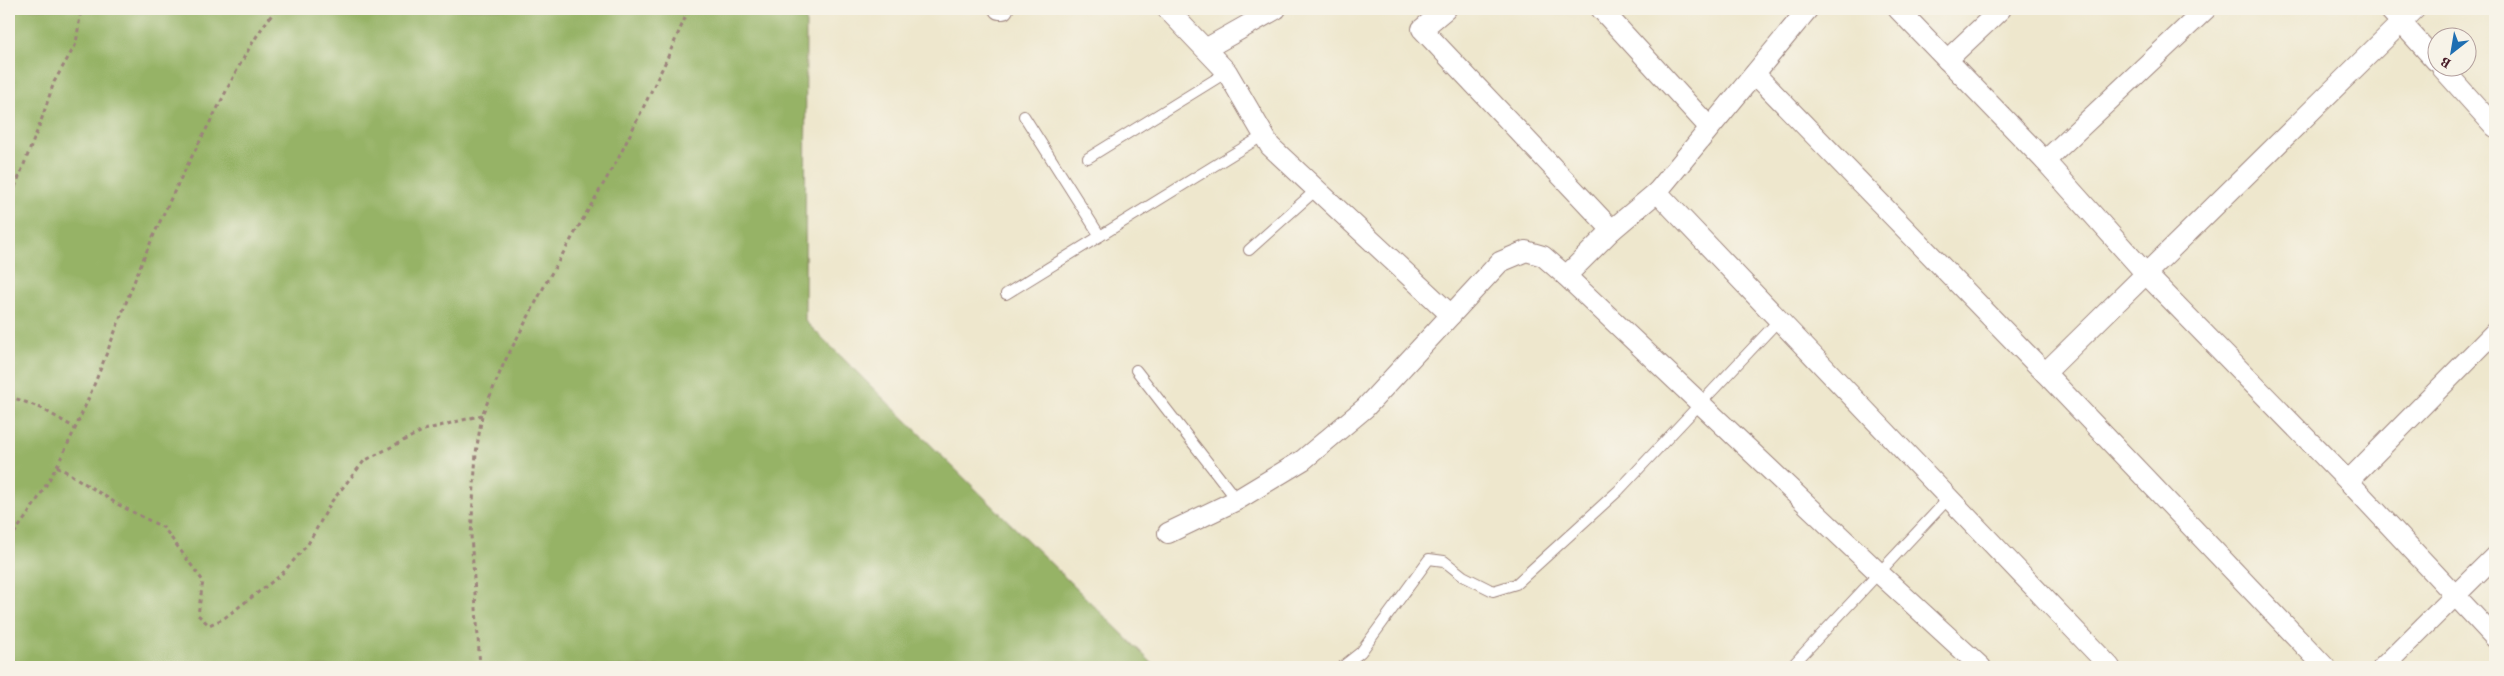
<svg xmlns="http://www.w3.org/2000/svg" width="2504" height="676" viewBox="0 0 2504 676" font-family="'EB Garamond',serif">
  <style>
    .forest { fill: #96b366; stroke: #706948 }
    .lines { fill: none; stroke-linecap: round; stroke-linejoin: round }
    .lane-casing { stroke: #9c837c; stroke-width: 12 }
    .street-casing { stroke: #9c837c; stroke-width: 22 }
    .path { stroke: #9c837c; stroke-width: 3; stroke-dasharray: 4 4; stroke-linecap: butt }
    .lane { stroke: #fff; stroke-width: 10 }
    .street { stroke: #fff; stroke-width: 20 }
  </style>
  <rect width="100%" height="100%" fill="#f7f3e8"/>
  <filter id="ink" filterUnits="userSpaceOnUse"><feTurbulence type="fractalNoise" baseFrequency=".02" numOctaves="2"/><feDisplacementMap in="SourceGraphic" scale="10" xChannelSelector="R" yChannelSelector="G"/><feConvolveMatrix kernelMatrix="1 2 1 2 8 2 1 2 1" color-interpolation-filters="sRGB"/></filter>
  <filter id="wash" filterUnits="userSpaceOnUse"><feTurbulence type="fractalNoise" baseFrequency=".0096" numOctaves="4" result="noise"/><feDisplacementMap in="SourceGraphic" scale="20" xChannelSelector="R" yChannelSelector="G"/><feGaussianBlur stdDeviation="1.12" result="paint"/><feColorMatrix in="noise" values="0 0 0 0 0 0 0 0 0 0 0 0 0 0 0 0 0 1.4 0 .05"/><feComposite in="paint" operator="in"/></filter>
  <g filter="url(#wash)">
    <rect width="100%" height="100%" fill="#eee7cd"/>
    <path class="forest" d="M9 9H806L805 321 1156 667H9Z"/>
  </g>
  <g filter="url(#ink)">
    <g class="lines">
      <g class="lane-casing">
        <g id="lane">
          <path d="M1024 116 1100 236"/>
          <path d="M1088 158 1227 72"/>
          <path d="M1249 250 1316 190"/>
          <path d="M1006 294 1264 135"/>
          <path d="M1136 370 1237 500"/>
          <path d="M1342 667 1361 652 1429 559 1444 561 1463 576 1493 591 1516 584 1618 491 1779 320"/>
          <path d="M1791 667 1949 498"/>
        </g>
      </g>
      <g class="street-casing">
        <g id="street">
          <path d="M999 9H1003"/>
          <path d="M1167 9 1227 72 1270 146 1451 315"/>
          <path d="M1446 9 1422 29 1612 230"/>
          <path d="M1601 9 1709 127"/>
          <path d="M1808 9 1657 192 2110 667"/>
          <path d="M1898 9 2045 161 2147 275 2348 481 2495 638"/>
          <path d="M2389 9 2436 61"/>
          <path d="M1207 48 1276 9"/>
          <path d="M1947 60 2001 9"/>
          <path d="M2442 68 2495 127"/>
          <path d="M1755 74 2045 373 2325 667"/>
          <path d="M2045 161 2206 9"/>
          <path d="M1566 276 1612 230 1657 192"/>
          <path d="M2045 373 2415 9"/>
          <path d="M2348 481 2495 332"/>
          <path d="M1168 533 1237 500 1303 460 1365 408 1500 262 1526 251 1543 256 1566 276 1879 573 1981 667"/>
          <path d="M2383 667 2495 556"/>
        </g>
      </g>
      <g class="path">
        <path d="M9 202 40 124 54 82 76 44 81 9"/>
        <path d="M9 396 41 408 75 428"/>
        <path d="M57 466 119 505 164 528 203 581 198 615 209 625 223 619 281 575 308 544 332 501 364 461 424 430 482 415"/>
        <path d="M9 540C73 459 104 356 142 262 164 210 190 159 217 109 233 78 254 34 277 9"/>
        <path d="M480 667 471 535 476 453 482 415 504 363 547 281 619 157 666 61 689 9"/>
      </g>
      <use href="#lane" class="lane"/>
      <use href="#street" class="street"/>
    </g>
  </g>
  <rect width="2504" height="676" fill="none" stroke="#f7f3e8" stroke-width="30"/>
  <g transform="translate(2452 52) rotate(211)"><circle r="24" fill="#f7f3e8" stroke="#b29e9c"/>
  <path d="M0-4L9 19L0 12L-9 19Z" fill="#1f6fb2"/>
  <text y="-8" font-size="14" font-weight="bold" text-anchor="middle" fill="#4a1f2b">B</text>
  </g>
</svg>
